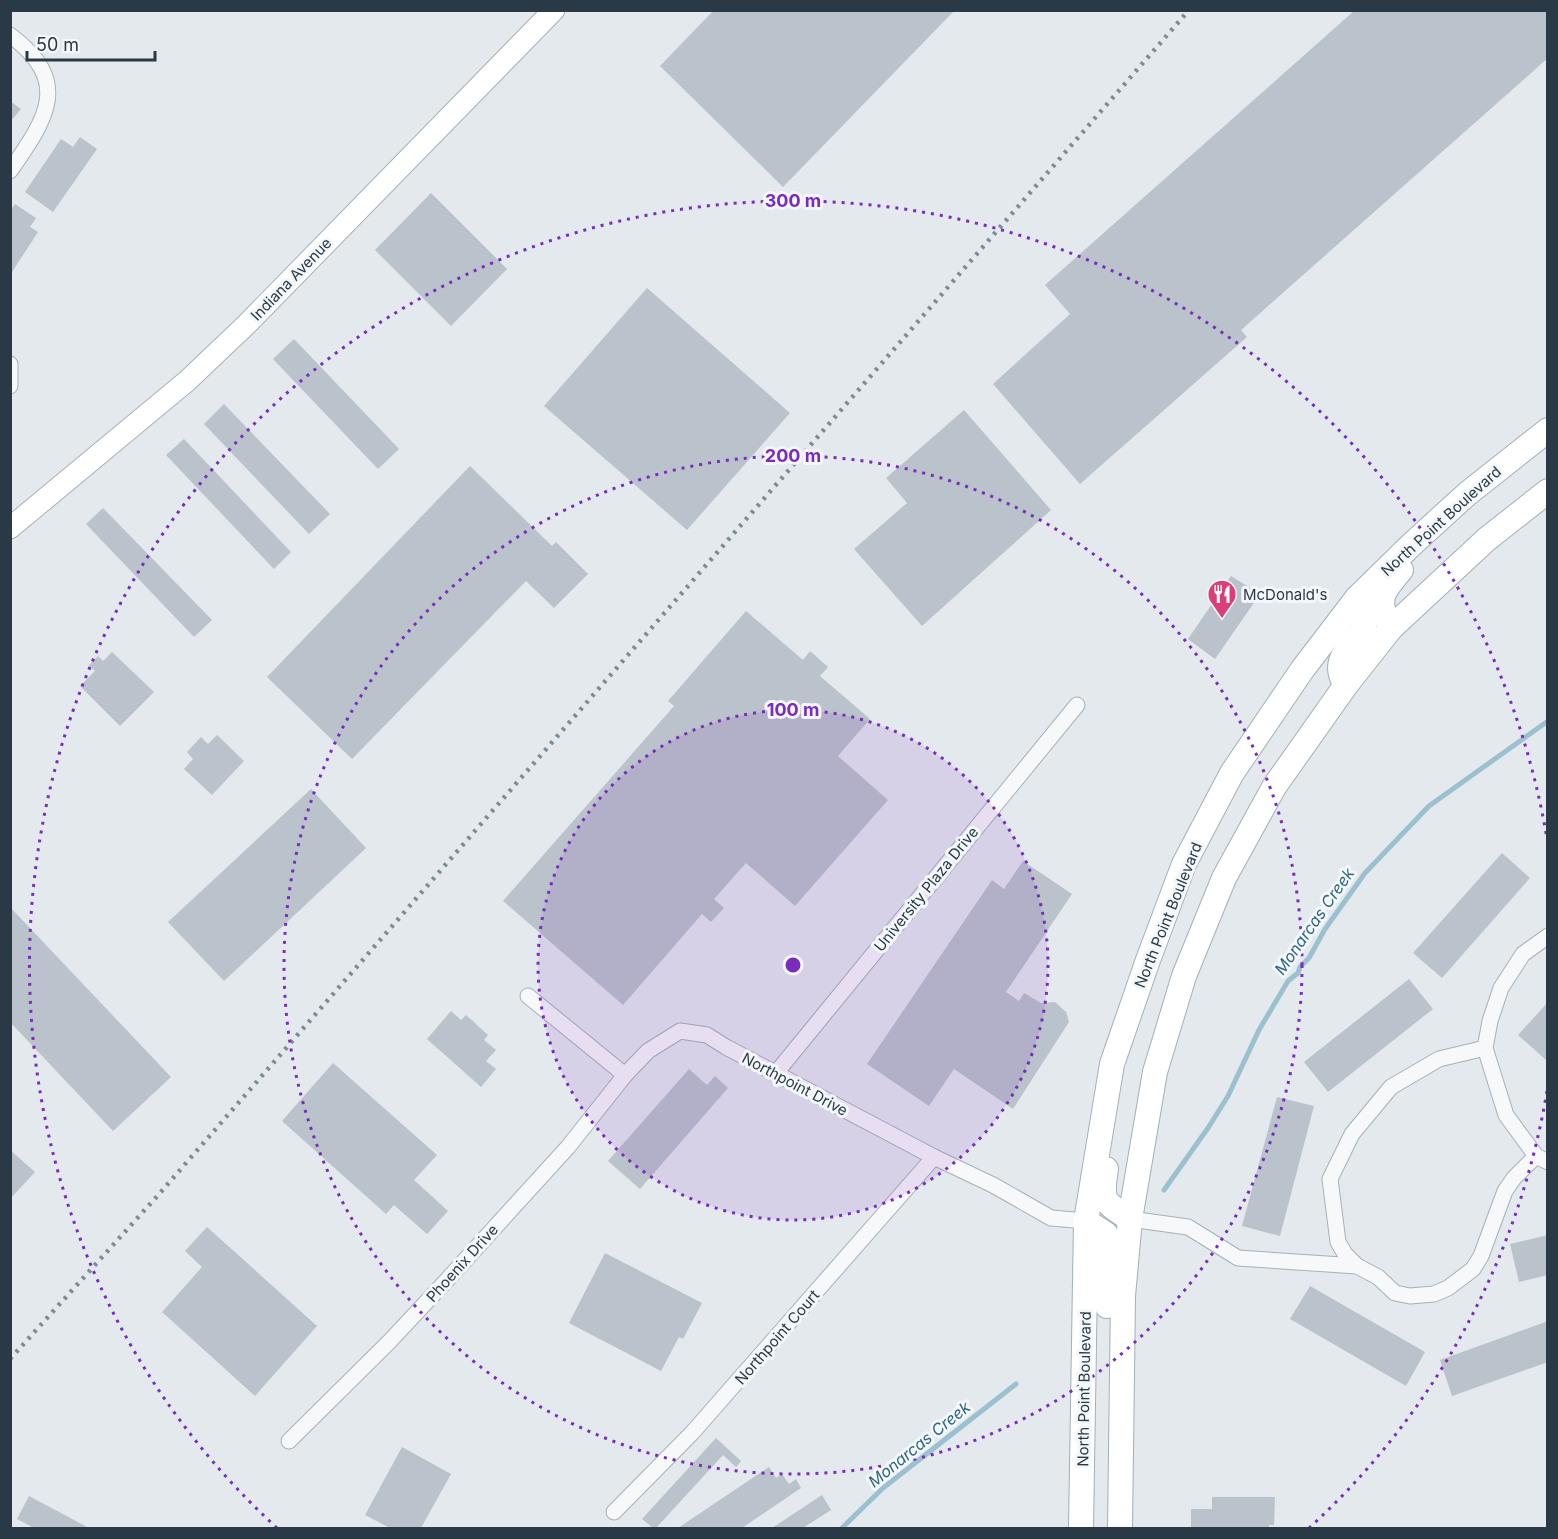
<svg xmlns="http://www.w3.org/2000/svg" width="1558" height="1539" viewBox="0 0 1558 1539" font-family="Inter,sans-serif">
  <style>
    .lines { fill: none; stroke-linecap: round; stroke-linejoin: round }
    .stream { stroke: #9cc0cf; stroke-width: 5 }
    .building { fill: #bac3cb }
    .street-casing { stroke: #a7b1b7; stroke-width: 17 }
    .secondary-casing { stroke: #a7b1b7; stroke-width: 23 }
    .primary-casing { stroke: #a1b0b9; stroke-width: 26 }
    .street { stroke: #f6f8fa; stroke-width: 15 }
    .secondary { stroke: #fff; stroke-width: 21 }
    .primary { stroke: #fff; stroke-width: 24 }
    .rail { stroke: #7b8c97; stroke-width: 4.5; stroke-dasharray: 3 6; stroke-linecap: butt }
    .ring { fill: none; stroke: #7b2cbf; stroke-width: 3; stroke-dasharray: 3 6 }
    .labels { text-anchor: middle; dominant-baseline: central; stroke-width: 6; stroke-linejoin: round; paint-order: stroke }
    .street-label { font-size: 15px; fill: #293a46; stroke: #f3f7f9 }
    .poi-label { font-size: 15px; fill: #293a46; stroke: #f3f7f9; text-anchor: start }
    .water-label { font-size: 16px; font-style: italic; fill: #2f657e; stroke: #f3f7f9 }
    .centre { fill: #7b2cbf; stroke: #f3f7f9; stroke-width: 3 }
    .ring-label { font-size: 18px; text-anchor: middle; font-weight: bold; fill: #7b2cbf; stroke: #f3f7f9; stroke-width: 6; stroke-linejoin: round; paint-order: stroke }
  </style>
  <rect width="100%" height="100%" fill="#e3e9ec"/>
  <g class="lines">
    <g class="stream">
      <path d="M1164 1190 1208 1128 1228 1096 1259 1030 1288 981 1298 973 1300 967 1309 958 1325 929 1365 873 1429 806 1548 721"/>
      <path d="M842 1528 883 1488 1016 1384"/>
    </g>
  </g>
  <g class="building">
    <path d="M714 10H955L783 187 660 66Z"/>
    <path d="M1355 10H1548V58L1241 330 1247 337 1080 484 993 384 1070 314 1045 285Z"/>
    <path d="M10 101 21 109 10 122Z"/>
    <path d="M80 137 97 149 53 212 25 192 61 139 73 147Z"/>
    <path d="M431 193 507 269 451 326 375 250Z"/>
    <path d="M15 204 36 218 30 227 38 232 12 272 10 271V211Z"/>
    <path d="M647 288 790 413 687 530 544 406Z"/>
    <path d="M294 339 399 449 378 469 273 359Z"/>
    <path d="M224 404 330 514 309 534 204 424Z"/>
    <path d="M964 410 1051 510 922 626 854 549 907 503 886 478Z"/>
    <path d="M184 439 291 552 274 569 166 455Z"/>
    <path d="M470 466 552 546 556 542 588 574 554 608 526 581 352 759 267 677Z"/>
    <path d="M103 508 212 620 194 637 86 524Z"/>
    <path d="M1231 576 1260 594 1215 659 1188 639Z"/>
    <path d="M746 611 803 660 810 651 828 667 820 676 870 719 838 756 888 800 795 906 746 863 714 899 724 908 711 922 702 914 623 1005 503 901 674 706 668 701Z"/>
    <path d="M112 652 154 692 120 726 80 686 95 671 89 665 98 656 103 661Z"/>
    <path d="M217 735 244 761 212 795 184 769 193 759 187 752 201 737 208 744Z"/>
    <path d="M311 789 366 848 224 981 168 922Z"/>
    <path d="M1502 853 1530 878 1442 978 1413 953Z"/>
    <path d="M1023 861 1072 894 1006 992 1019 1001 1024 993 1041 1003 1055 1002 1066 1012 1069 1022 1013 1109 954 1069 929 1106 867 1064 992 880 1004 889Z"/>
    <path d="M10 907 171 1077 113 1131 10 1022Z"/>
    <path d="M1409 979 1433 1009 1328 1092 1304 1062Z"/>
    <path d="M1548 1002V1058L1546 1060 1518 1035Z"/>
    <path d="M451 1011 461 1020 466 1015 488 1035 484 1040 496 1050 486 1061 496 1069 481 1087 427 1039Z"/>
    <path d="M333 1063 437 1155 414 1180 448 1211 427 1234 394 1205 386 1214 282 1121Z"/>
    <path d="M689 1069 707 1085 715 1076 728 1088 640 1189 608 1161Z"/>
    <path d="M1277 1097 1314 1106 1280 1236 1242 1226Z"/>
    <path d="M10 1150 35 1172 10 1199Z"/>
    <path d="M207 1227 317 1326 255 1396 162 1312 202 1267 185 1251Z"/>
    <path d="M1548 1235V1275L1519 1282 1510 1244Z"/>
    <path d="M605 1253 702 1303 683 1339 679 1337 661 1371 569 1323Z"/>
    <path d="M1310 1286 1425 1352 1406 1386 1290 1319Z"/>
    <path d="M1548 1321V1362L1452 1396 1440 1360Z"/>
    <path d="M716 1438 741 1461 736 1467 723 1455 656 1528H653L642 1519Z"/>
    <path d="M402 1447 451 1474 421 1528H390L365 1515Z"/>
    <path d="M769 1467 776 1478 782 1474 789 1484 796 1479 801 1488 742 1528H678Z"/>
    <path d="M822 1495 831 1510 803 1528H772Z"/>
    <path d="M29 1496 89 1528H34L17 1519Z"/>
    <path d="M1212 1497H1275L1274 1525H1269V1528H1191V1509H1212Z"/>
  </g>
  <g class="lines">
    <g class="street-casing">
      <g id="street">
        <path d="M10 35C73 82 46 119 10 171"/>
        <path d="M10 364V386"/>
        <path d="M1548 936 1523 954 1501 988 1490 1021 1485 1048 1506 1115 1536 1156 1548 1162"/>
        <path d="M528 996 625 1075 648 1051 680 1031 707 1035 726 1047 934 1157 993 1185 1051 1218 1086 1221"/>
        <path d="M776 1073 1077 705"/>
        <path d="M1130 1219 1188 1227 1238 1258 1357 1266 1378 1277 1395 1293 1410 1296 1434 1294 1448 1288 1473 1269 1481 1256 1505 1191 1514 1178 1536 1156"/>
        <path d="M1357 1266 1345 1254 1338 1242 1330 1179 1352 1134 1391 1087 1439 1059 1485 1048"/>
        <path d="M289 1441 389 1342 447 1280 568 1147 625 1075"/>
        <path d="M614 1512 692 1433 934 1157"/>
      </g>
    </g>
    <g class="secondary-casing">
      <path id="secondary" d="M10 528 187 381 247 324 554 10"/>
    </g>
    <g class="primary-casing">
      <g id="primary">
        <path d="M1391 628C1375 600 1382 592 1401 570"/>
        <path d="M1346 685C1330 661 1350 647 1364 628 1367 616 1363 608 1357 598"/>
        <path d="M1106 1169C1101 1202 1103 1201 1130 1219"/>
        <path d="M1086 1221 1106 1234 1109 1247 1107 1306"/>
        <path d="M1081 1528 1086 1221 1112 1064 1148 960 1184 864 1232 773 1302 670 1357 598 1410 546 1467 494 1548 430"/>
        <path d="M1120 1528 1123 1296 1130 1219 1155 1072 1184 976 1224 878 1274 787 1346 685 1391 628 1487 539 1548 491"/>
      </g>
    </g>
    <use href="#street" class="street"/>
    <use href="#secondary" class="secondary"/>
    <use href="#primary" class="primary"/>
    <path class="rail" d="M10 1359 160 1193 1189 10"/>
  </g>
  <circle cx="793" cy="965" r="255" fill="#7b2cbf" fill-opacity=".12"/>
  <g class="ring">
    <circle cx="793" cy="965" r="255"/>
    <circle cx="793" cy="965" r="509"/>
    <path d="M1547 1091A764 764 0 0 1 1309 1528M277 1528A764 764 0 1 1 1547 839"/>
  </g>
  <defs>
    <g id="restaurant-pin" transform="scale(1.5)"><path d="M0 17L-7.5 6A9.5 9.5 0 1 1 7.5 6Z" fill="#da3f7a" stroke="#f3f7f9"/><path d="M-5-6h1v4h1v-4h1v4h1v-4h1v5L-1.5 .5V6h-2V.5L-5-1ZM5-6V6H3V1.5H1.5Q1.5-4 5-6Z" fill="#fff"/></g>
  </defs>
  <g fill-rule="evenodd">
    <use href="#restaurant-pin" x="1222" y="594"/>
  </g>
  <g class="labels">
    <g class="street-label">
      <text transform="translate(291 279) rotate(-46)">Indiana Avenue</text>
      <text transform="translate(1441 521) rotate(-42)">North Point Boulevard</text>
      <text transform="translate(926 889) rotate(-51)">University Plaza Drive</text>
      <text transform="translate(1168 915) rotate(-68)">North Point Boulevard</text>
      <text transform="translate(795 1084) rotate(28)">Northpoint Drive</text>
      <text transform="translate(462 1263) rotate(-48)">Phoenix Drive</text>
      <text transform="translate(777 1337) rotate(-49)">Northpoint Court</text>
      <text transform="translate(1084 1389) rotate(-89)">North Point Boulevard</text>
    </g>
    <g class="poi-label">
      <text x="1243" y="594">McDonald's</text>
    </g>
    <g class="water-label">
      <text transform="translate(1314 921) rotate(-55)">Monarcas Creek</text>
      <text transform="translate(919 1444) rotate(-39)">Monarcas Creek</text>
    </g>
  </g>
  <circle cx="793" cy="965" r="9" class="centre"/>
  <g class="ring-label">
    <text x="793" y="207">300 m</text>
    <text x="793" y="462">200 m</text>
    <text x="793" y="716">100 m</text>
  </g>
  <rect width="1558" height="1539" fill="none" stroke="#293a46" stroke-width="24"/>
  <path d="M27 51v9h128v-9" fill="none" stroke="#293a46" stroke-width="3"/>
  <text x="36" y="51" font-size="18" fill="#293a46" stroke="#f3f7f9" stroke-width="4.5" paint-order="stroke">50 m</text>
</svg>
